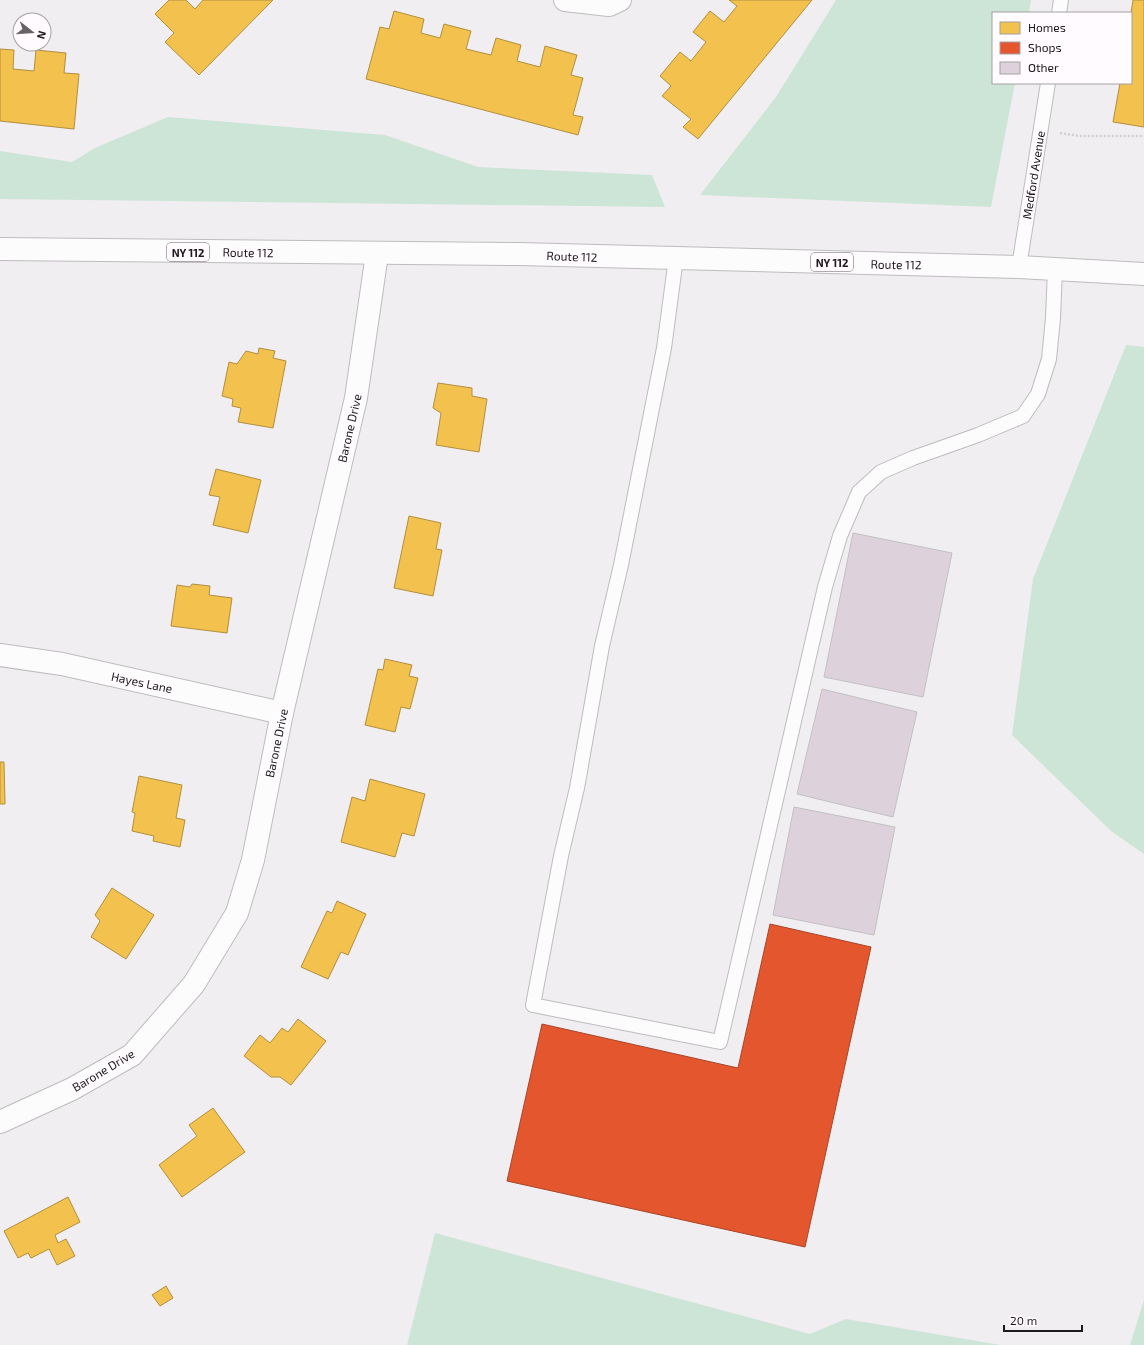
<svg xmlns="http://www.w3.org/2000/svg" width="1144" height="1345" viewBox="0 0 1144 1345" font-family="'Exo 2',sans-serif">
  <style>
    .green { fill: #cce5d7 }
    .homes { fill: #f2c14e; stroke: #b28f3f }
    .shops { fill: #e4572e; stroke: #a84529 }
    .building { fill: #ddd2dc; stroke: #c2c0c2 }
    .lines { fill: none; stroke-linecap: round; stroke-linejoin: round }
    .lane-casing { stroke: #bebcbe; stroke-width: 16 }
    .street-casing { stroke: #bebcbe; stroke-width: 24 }
    .primary-casing { stroke: #bebcbe; stroke-width: 24 }
    .path { stroke: #d1cfd1; stroke-width: 2.5; stroke-dasharray: 2 2; stroke-linecap: butt }
    .lane { stroke: #fdfcfd; stroke-width: 14 }
    .street { stroke: #fdfcfd; stroke-width: 22 }
    .primary { stroke: #fdfcfd; stroke-width: 22 }
    .labels { text-anchor: middle; dominant-baseline: central; stroke-width: 4; stroke-linejoin: round; paint-order: stroke }
    .shield { fill: #fffbff; stroke: #605e60; stroke-width: 1 }
    .shield-label { font-size: 11px; font-weight: bold; fill: #1c1a1c }
    .street-label { font-size: 12px; fill: #1c1a1c; stroke: #fffbff }
  </style>
  <rect width="100%" height="100%" fill="#f0eef0"/>
  <g class="green">
    <path d="M836 0H1031L1029 13H993V83H1015L991 207 700 195 776 97Z"/>
    <path d="M168 117 385 135 478 167 652 175 665 207 0 199V151L72 162 95 148Z"/>
    <path d="M1126 345 1144 347V854L1111 831 1012 735 1033 579Z"/>
    <path d="M435 1233 810 1334 846 1319 1001 1345H407Z"/>
    <path d="M1144 1300V1345H1130Z"/>
  </g>
  <g class="homes">
    <path d="M169 0H186L195 9 203 0H273L199 75 165 42 174 33 155 14Z"/>
    <path d="M729 0H812L698 139 683 127 691 119 662 96 671 86 660 76 680 52 691 61 706 42 693 32 710 11 724 22 737 6Z"/>
    <path d="M1133 0H1144V127L1113 122 1120 83H1131V13Z"/>
    <path d="M394 11 424 19 421 33 440 38 444 24 471 31 466 49 491 55 496 38 521 45 517 61 540 67 545 46 577 55 571 75 583 78 573 115 583 117 578 135 366 79 380 27 389 29Z"/>
    <path d="M0 49 14 50 13 69 34 71 36 50 66 53 64 73 79 74 74 129 0 121Z"/>
    <path d="M259 348 275 351 273 358 286 361 273 428 238 422 241 408 232 406 233 399 222 396 229 362 237 364 246 351 258 354Z"/>
    <path d="M438 383 472 388V396L487 399 479 452 436 445 441 413 433 408Z"/>
    <path d="M216 469 261 480 248 533 213 525 220 497 209 495Z"/>
    <path d="M409 516 441 523 436 549 442 550 433 596 394 588Z"/>
    <path d="M192 584 210 586 209 595 232 598 227 633 171 626 177 585 190 587Z"/>
    <path d="M385 659 412 665 409 676 418 678 410 709 401 707 395 732 365 725 378 669 383 670Z"/>
    <path d="M0 762H4L5 804H0Z"/>
    <path d="M139 776 182 785 176 818 185 820 180 847 153 841 154 836 132 831 135 813 132 812Z"/>
    <path d="M370 779 425 794 414 836 402 833 395 857 341 842 352 797 365 801Z"/>
    <path d="M112 888 154 915 126 959 91 937 100 921 95 915Z"/>
    <path d="M337 901 366 914 348 955 341 952 328 979 301 967 327 911 332 913Z"/>
    <path d="M298 1019 326 1041 291 1085 280 1077H271L244 1056 260 1035 270 1043 282 1028 288 1032Z"/>
    <path d="M213 1108 245 1152 182 1197 159 1165 197 1136 189 1125Z"/>
    <path d="M68 1197 80 1222 55 1235 58 1243 66 1239 75 1256 57 1265 49 1249 31 1258 28 1253 18 1258 4 1231Z"/>
    <path d="M166 1286 173 1298 160 1306 152 1295Z"/>
  </g>
  <path class="shops" d="M770 924 871 947 805 1247 507 1181 542 1024 738 1068Z"/>
  <g class="building">
    <path d="M853 533 952 553 923 697 824 677Z"/>
    <path d="M822 689 917 712 893 817 797 794Z"/>
    <path d="M794 807 895 827 874 935 773 915Z"/>
  </g>
  <g class="lines">
    <g class="lane-casing">
      <g id="lane">
        <path d="M1059 13 1061 0"/>
        <path d="M676 258 664 348 621 565 602 646 577 788 561 856 533 1005 720 1042 825 587 840 536 859 492 881 472 913 458 978 435 1023 416 1038 394 1049 359 1053 318 1055 269"/>
        <path d="M1019 267 1048 83"/>
      </g>
    </g>
    <g class="street-casing">
      <g id="street">
        <path d="M565 0 609 5 620 0"/>
        <path d="M0 655 62 664 282 713"/>
        <path d="M0 1122 72 1089 132 1055 194 984 237 913 253 860 282 713 356 398 377 254"/>
      </g>
    </g>
    <g class="primary-casing">
      <path id="primary" d="M0 249 519 254 1019 267 1144 274"/>
    </g>
    <path class="path" d="M1060 133 1080 136H1144"/>
    <use href="#lane" class="lane"/>
    <use href="#street" class="street"/>
    <use href="#primary" class="primary"/>
  </g>
  <g class="labels">
    <g class="shield">
      <rect x="167" y="243" width="42" height="18" rx="3"/>
      <rect x="811" y="253" width="42" height="18" rx="3"/>
    </g>
    <g class="shield-label">
      <text x="188" y="252">NY 112</text>
      <text x="832" y="262">NY 112</text>
    </g>
    <g class="street-label">
      <text transform="translate(1033 175) rotate(-81)">Medford Avenue</text>
      <text transform="translate(248 252) rotate(1)">Route 112</text>
      <text transform="translate(572 256) rotate(2)">Route 112</text>
      <text transform="translate(896 264) rotate(1)">Route 112</text>
      <text transform="translate(349 428) rotate(-77)">Barone Drive</text>
      <text transform="translate(142 682) rotate(12)">Hayes Lane</text>
      <text transform="translate(276 743) rotate(-78)">Barone Drive</text>
      <text transform="translate(103 1070) rotate(-31)">Barone Drive</text>
    </g>
  </g>
  <rect x="992" y="12" width="140" height="72" fill="#fffbff" stroke="#a4a1a4"/>
  <rect x="1000" y="22" width="20" height="12" fill="#f2c14e" stroke="#a4a1a4"/>
  <text x="1028" y="32" font-size="12" fill="#1c1a1c">Homes</text>
  <rect x="1000" y="42" width="20" height="12" fill="#e4572e" stroke="#a4a1a4"/>
  <text x="1028" y="52" font-size="12" fill="#1c1a1c">Shops</text>
  <rect x="1000" y="62" width="20" height="12" fill="#ddd2dc" stroke="#a4a1a4"/>
  <text x="1028" y="72" font-size="12" fill="#1c1a1c">Other</text>
  <g transform="translate(32 32) rotate(107)"><circle r="19" fill="#fffbff" stroke="#a4a1a4"/>
  <path d="M0-3L7 15L0 10L-7 15Z" fill="#666466"/>
  <text y="-6" font-size="11" font-weight="bold" text-anchor="middle" fill="#1c1a1c">N</text>
  </g>
  <path d="M1004 1325v6h78v-6" fill="none" stroke="#1c1a1c" stroke-width="2"/>
  <text x="1010" y="1325" font-size="12" fill="#1c1a1c" stroke="#fffbff" stroke-width="3" paint-order="stroke">20 m</text>
</svg>
